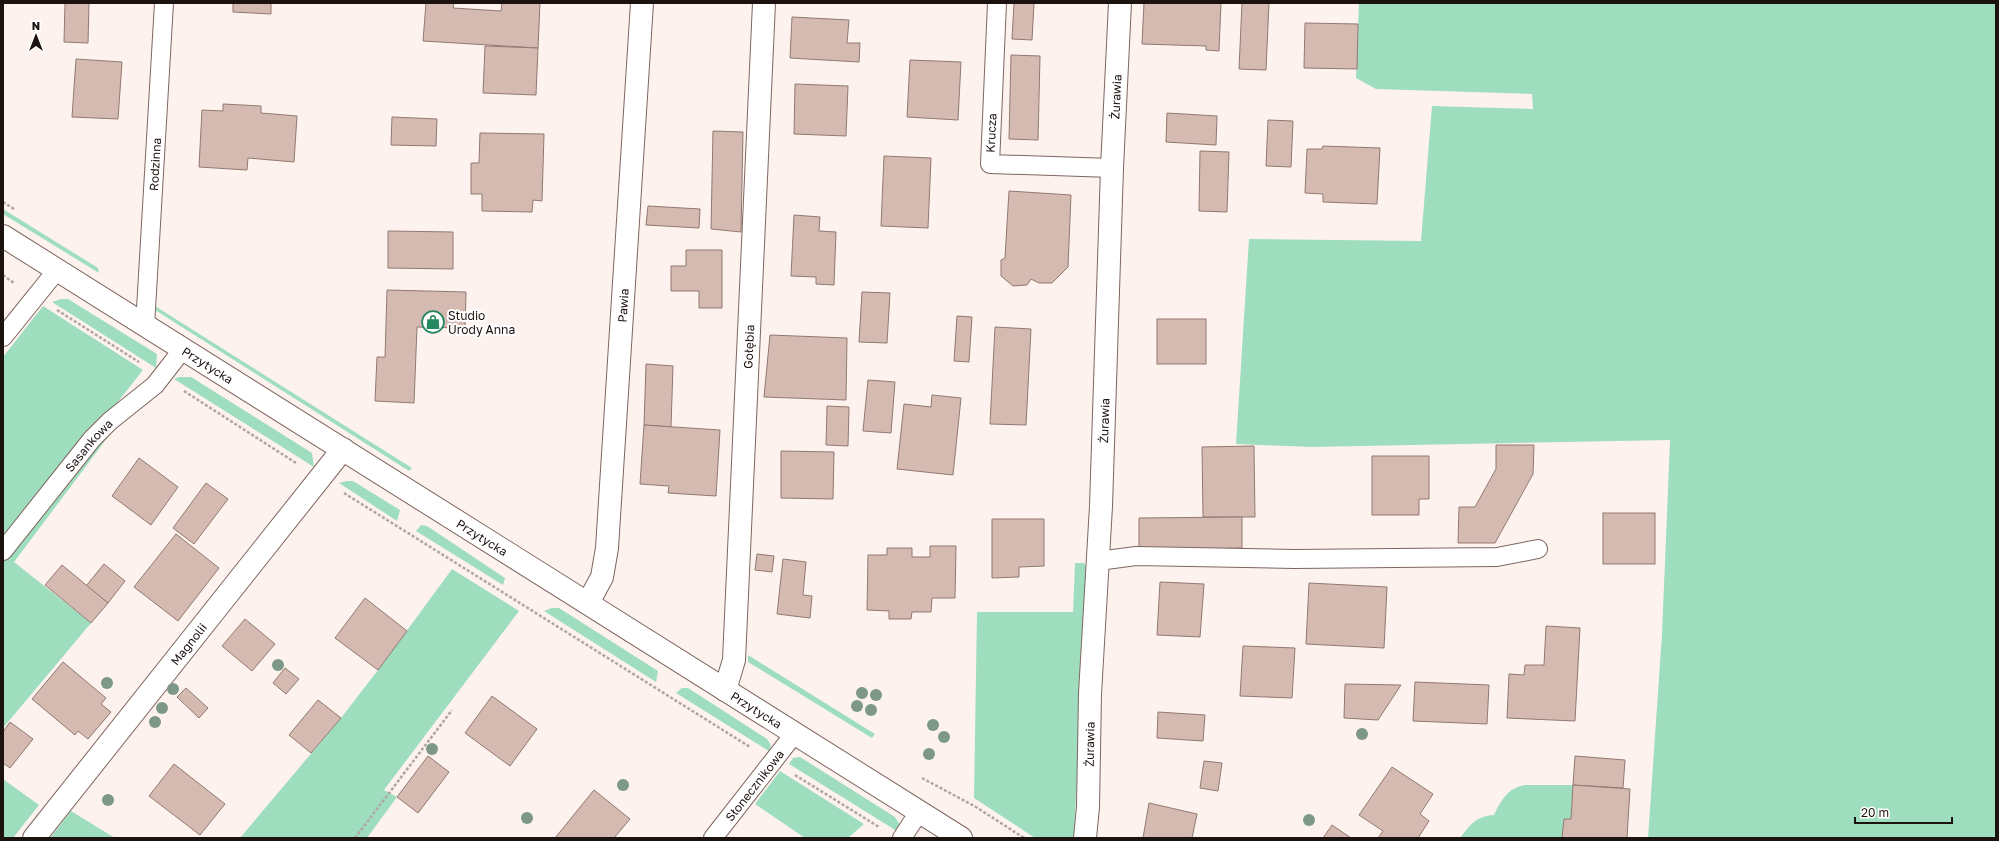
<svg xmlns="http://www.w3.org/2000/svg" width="1999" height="841" viewBox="0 0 1999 841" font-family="'Golos Text',sans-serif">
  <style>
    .green { fill: #9edebe }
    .building { fill: #d5bab1; stroke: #917970 }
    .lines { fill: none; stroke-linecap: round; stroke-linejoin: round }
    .lane-casing { stroke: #7e665e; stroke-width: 20 }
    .street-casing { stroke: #7e665e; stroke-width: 24 }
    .secondary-casing { stroke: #7e665e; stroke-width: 24 }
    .path { stroke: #b0a5a1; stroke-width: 2.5; stroke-dasharray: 3 2; stroke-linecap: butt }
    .lane { stroke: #fff; stroke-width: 18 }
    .street { stroke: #fff; stroke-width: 22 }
    .secondary { stroke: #fff; stroke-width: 22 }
    .tree { fill: #7d9789 }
    .labels { text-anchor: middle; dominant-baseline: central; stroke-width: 4; stroke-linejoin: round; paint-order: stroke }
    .street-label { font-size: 12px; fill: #1c120f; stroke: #fff }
    .poi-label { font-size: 12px; fill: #1c120f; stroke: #fff; text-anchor: start }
  </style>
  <rect width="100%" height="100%" fill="#fdf2ee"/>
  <g class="green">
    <path d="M1359 3H1996V838H1648L1662 634 1670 440 1311 447 1236 444 1249 239 1421 241 1432 106 1533 109 1532 94 1376 89 1356 78Z"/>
    <path d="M3 209 98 268 99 273 3 214Z"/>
    <path d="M61 299H68L157 354 156 368 52 302Z"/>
    <path d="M43 306 143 370 102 422 114 429 14 562 91 623 3 728V357Z"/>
    <path d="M155 306 412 468 409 471 155 310Z"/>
    <path d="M179 377H191L312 453 314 467 174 379Z"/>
    <path d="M347 481H353L400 510 397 521 339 483Z"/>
    <path d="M421 525 427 526 505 578 503 585 416 531Z"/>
    <path d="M1075 563H1084L1088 569V576L1074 833 1073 838H1035L974 798 977 612H1073Z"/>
    <path d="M452 569 519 611 384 790 397 797 367 838H240L341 718 378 670Z"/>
    <path d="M552 608H559L658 671 656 682 544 611Z"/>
    <path d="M748 655 875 734 872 738 748 662Z"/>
    <path d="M682 688H688L767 739 771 745 769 751 676 693Z"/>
    <path d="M800 757 895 817 900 825V833L789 764 793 758Z"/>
    <path d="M780 771 864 824 848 838H805L755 804Z"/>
    <path d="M3 779 39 805 13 838H3Z"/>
    <path d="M1525 785H1573L1571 819H1564L1562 838H1460C1470 825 1476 816 1494 815 1501 801 1507 788 1525 785Z"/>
    <path d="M71 811 115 838H50Z"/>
  </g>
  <g class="building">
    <path d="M65 3H89L88 43 64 42Z"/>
    <path d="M233 3H271V14L233 12Z"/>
    <path d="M426 3H454L453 8 501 11 502 3H540L538 48 423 41Z"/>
    <path d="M1014 3H1034L1032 40 1012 39Z"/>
    <path d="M1144 3H1221L1219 51 1206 50V46L1142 44Z"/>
    <path d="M1242 3H1269L1266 70 1239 69Z"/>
    <path d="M792 17 849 20 847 43H860L859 62 790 58Z"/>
    <path d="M1305 23 1358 24 1357 69 1304 68Z"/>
    <path d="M485 46 538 48 536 95 483 93Z"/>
    <path d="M1011 55 1040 56 1038 140 1009 139Z"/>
    <path d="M76 59 122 62 118 119 72 117Z"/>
    <path d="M910 60 961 62 958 120 907 117Z"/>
    <path d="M795 84 848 86 846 136 794 134Z"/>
    <path d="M223 104 261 106V113L297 116 294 162 248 158 247 170 199 167 202 110 223 111Z"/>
    <path d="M1167 113 1217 116 1216 145 1166 142Z"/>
    <path d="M392 117 437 119 436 146 391 145Z"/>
    <path d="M1268 120 1293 121 1291 167 1266 166Z"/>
    <path d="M713 131 743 132 741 232 711 229Z"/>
    <path d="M480 133 544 134 542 201 533 200 532 212 482 211V194H471V163H479Z"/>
    <path d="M1323 146 1380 148 1377 204 1323 202V194L1305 193 1307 149H1322Z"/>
    <path d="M1200 151 1229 152 1227 212 1199 211Z"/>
    <path d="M884 156 931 158 928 228 881 226Z"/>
    <path d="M1009 191 1071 195 1068 267 1052 283H1039L1031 279 1027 285 1013 286 1001 276V260L1005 258Z"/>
    <path d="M648 206 700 209 699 228 646 225Z"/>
    <path d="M794 215 820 217 819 231 836 232 834 285 816 284V277L791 276Z"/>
    <path d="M388 231 453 232V269L388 268Z"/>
    <path d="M686 250H722V308H699V291H671V266H686Z"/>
    <path d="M387 290 466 292 465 328 417 327 414 403 375 401 377 357H385Z"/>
    <path d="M862 292 890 293 887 343 859 342Z"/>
    <path d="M957 316 972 317 969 362 954 361Z"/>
    <rect x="1157" y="319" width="49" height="45"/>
    <path d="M995 327 1031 329 1026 425 990 424Z"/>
    <path d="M770 335 847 338 846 400 764 397Z"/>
    <path d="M646 364 673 366 671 427 644 425Z"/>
    <path d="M868 380 895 382 891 433 863 431Z"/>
    <path d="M932 395 961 398 953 475 897 469 904 404 931 407Z"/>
    <path d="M827 406 849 407 848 446 826 445Z"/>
    <path d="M644 425 720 430 716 496 668 493 669 486 640 484Z"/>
    <path d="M1496 445H1534L1533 474 1495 543H1458L1459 507H1475L1496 469Z"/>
    <path d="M1254 446 1255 517H1203L1202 447Z"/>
    <path d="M781 451 834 452 833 499 781 498Z"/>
    <path d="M1372 456H1429V499H1419V515H1372Z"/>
    <path d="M139 458 178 487 151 525 112 496Z"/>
    <path d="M206 483 228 499 194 544 173 528Z"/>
    <rect x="1603" y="513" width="52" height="51"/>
    <path d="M1242 517V548L1139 550V518Z"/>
    <path d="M992 519H1044V566L1019 567V577L992 578Z"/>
    <path d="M176 534 219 568 178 621 134 587Z"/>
    <path d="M930 546H956L955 598H932L931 612H912L911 619H889V611L867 610 868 555H887V548H912V557H930Z"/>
    <path d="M757 554 774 556 772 572 755 570Z"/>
    <path d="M783 559 806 562 803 595 812 596 810 618 777 614Z"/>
    <path d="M104 564 125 581 108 603 86 586Z"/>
    <path d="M62 565 108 603 91 623 45 585Z"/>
    <path d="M1160 582 1204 584 1200 637 1157 635Z"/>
    <path d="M1309 583 1387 587 1384 648 1306 644Z"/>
    <path d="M365 598 407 631 378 670 335 638Z"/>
    <path d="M245 619 275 644 252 671 222 646Z"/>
    <path d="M1546 626 1580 628 1575 721 1507 718 1509 674 1524 675 1525 665H1544Z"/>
    <path d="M1243 646 1295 648 1292 698 1240 696Z"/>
    <path d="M63 662 106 698 101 704 111 712 88 739 78 731 75 735 32 699Z"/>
    <path d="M285 668 299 679 286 694 273 683Z"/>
    <path d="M1415 682 1489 685 1487 724 1413 721Z"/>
    <path d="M1345 684 1401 685 1378 720 1344 718Z"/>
    <path d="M186 688 208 708 199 718 177 697Z"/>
    <path d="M492 696 537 729 510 766 465 733Z"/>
    <path d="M318 700 341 718 311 753 289 735Z"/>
    <path d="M1158 712 1205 715 1203 741 1157 738Z"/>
    <path d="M10 722 33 739 10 768 3 763V732Z"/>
    <path d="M428 756 449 772 418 813 397 797Z"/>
    <path d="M1575 756 1625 760 1623 788 1573 785Z"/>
    <path d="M1204 761 1222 763 1218 791 1200 788Z"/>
    <path d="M174 764 225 804 200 835 149 796Z"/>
    <path d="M1392 767 1433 794 1420 814 1429 821 1418 838H1378L1383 831 1359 815Z"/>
    <path d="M1573 785 1630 789 1627 838H1562L1564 819H1571Z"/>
    <path d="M594 790 630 819 614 838H555Z"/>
    <path d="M1149 803 1197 814 1192 838H1143Z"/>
    <path d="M1332 825 1351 838H1323Z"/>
  </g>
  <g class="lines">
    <g class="lane-casing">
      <g id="lane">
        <path d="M997 3 990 164 1112 168"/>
        <path id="s1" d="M145 326 164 3"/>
        <path d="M3 337 57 270"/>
        <path id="s2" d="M3 551 92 439 110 421 155 385 183 349"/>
        <path d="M1098 561 1136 556 1294 559 1497 557 1538 549"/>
        <path id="s3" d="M713 838 795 733"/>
        <path d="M902 838 919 812"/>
      </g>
    </g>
    <g class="street-casing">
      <g id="street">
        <path id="s4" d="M588 603 602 577 607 548 642 3"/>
        <path id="s5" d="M725 690 734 660 764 3"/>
        <path id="s6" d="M34 838 343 449"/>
        <path id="s7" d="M1085 838 1088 807 1090 694 1101 506 1112 168 1120 3"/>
      </g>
    </g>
    <g class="secondary-casing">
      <g id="secondary">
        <path id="s8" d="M3 236 961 838"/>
      </g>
    </g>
    <g class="path">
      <path d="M3 202 14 209"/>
      <path d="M3 275 14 283"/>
      <path d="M57 310 139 362"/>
      <path d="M184 391 296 463"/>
      <path d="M344 493 750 747"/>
      <path d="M795 775 879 827"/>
      <path d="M922 778 976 807 1024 838"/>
      <path d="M355 838 452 710"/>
    </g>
    <use href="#lane" class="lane"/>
    <use href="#street" class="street"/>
    <use href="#secondary" class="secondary"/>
  </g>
  <g class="tree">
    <circle cx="278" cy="665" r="6"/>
    <circle cx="107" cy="683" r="6"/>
    <circle cx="173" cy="689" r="6"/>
    <circle cx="862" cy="693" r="6"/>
    <circle cx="876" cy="695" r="6"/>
    <circle cx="857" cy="706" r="6"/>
    <circle cx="162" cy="708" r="6"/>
    <circle cx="871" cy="710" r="6"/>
    <circle cx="155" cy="722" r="6"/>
    <circle cx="933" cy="725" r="6"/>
    <circle cx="1362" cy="734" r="6"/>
    <circle cx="944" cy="737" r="6"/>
    <circle cx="432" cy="749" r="6"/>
    <circle cx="929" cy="754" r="6"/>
    <circle cx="623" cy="785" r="6"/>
    <circle cx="108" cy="800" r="6"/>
    <circle cx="527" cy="818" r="6"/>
    <circle cx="1309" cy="820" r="6"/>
  </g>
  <defs>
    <g id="shop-ring" transform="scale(1.15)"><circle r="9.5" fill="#fff" stroke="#258760" stroke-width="1.5"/><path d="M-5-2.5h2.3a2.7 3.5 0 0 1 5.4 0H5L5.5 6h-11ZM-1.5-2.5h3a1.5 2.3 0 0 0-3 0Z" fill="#258760"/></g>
  </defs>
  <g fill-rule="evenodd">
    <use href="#shop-ring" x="433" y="322"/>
  </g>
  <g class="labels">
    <g class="street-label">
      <text stroke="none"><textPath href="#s7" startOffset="742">Żurawia</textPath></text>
      <text transform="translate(991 133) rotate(-87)">Krucza</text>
      <text stroke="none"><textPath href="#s1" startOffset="162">Rodzinna</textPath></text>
      <text stroke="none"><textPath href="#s4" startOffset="302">Pawia</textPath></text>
      <text stroke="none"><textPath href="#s5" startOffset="345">Gołębia</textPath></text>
      <text stroke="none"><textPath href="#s8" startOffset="242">Przytycka</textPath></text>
      <text stroke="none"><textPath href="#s7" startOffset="418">Żurawia</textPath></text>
      <text stroke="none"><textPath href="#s2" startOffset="136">Sasankowa</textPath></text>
      <text stroke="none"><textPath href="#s8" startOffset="566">Przytycka</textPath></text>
      <text stroke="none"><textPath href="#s6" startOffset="248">Magnolii</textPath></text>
      <text stroke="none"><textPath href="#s8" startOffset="890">Przytycka</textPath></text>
      <text stroke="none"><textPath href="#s7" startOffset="94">Żurawia</textPath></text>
      <text stroke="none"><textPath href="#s3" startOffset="67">Słonecznikowa</textPath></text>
    </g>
    <g class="poi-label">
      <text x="448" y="315">Studio<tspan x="448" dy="14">Urody Anna</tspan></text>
    </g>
  </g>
  <rect width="1999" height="841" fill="none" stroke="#1c120f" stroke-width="8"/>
  <g transform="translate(36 36)" stroke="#ffffff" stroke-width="3" paint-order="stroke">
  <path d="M0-3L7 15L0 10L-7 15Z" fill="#1c120f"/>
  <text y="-6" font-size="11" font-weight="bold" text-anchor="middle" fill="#1c120f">N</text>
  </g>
  <path d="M1855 817v6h97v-6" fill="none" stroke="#1c120f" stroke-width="2"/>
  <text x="1861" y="817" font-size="12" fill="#1c120f" stroke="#ffffff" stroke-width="3" paint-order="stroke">20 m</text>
</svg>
